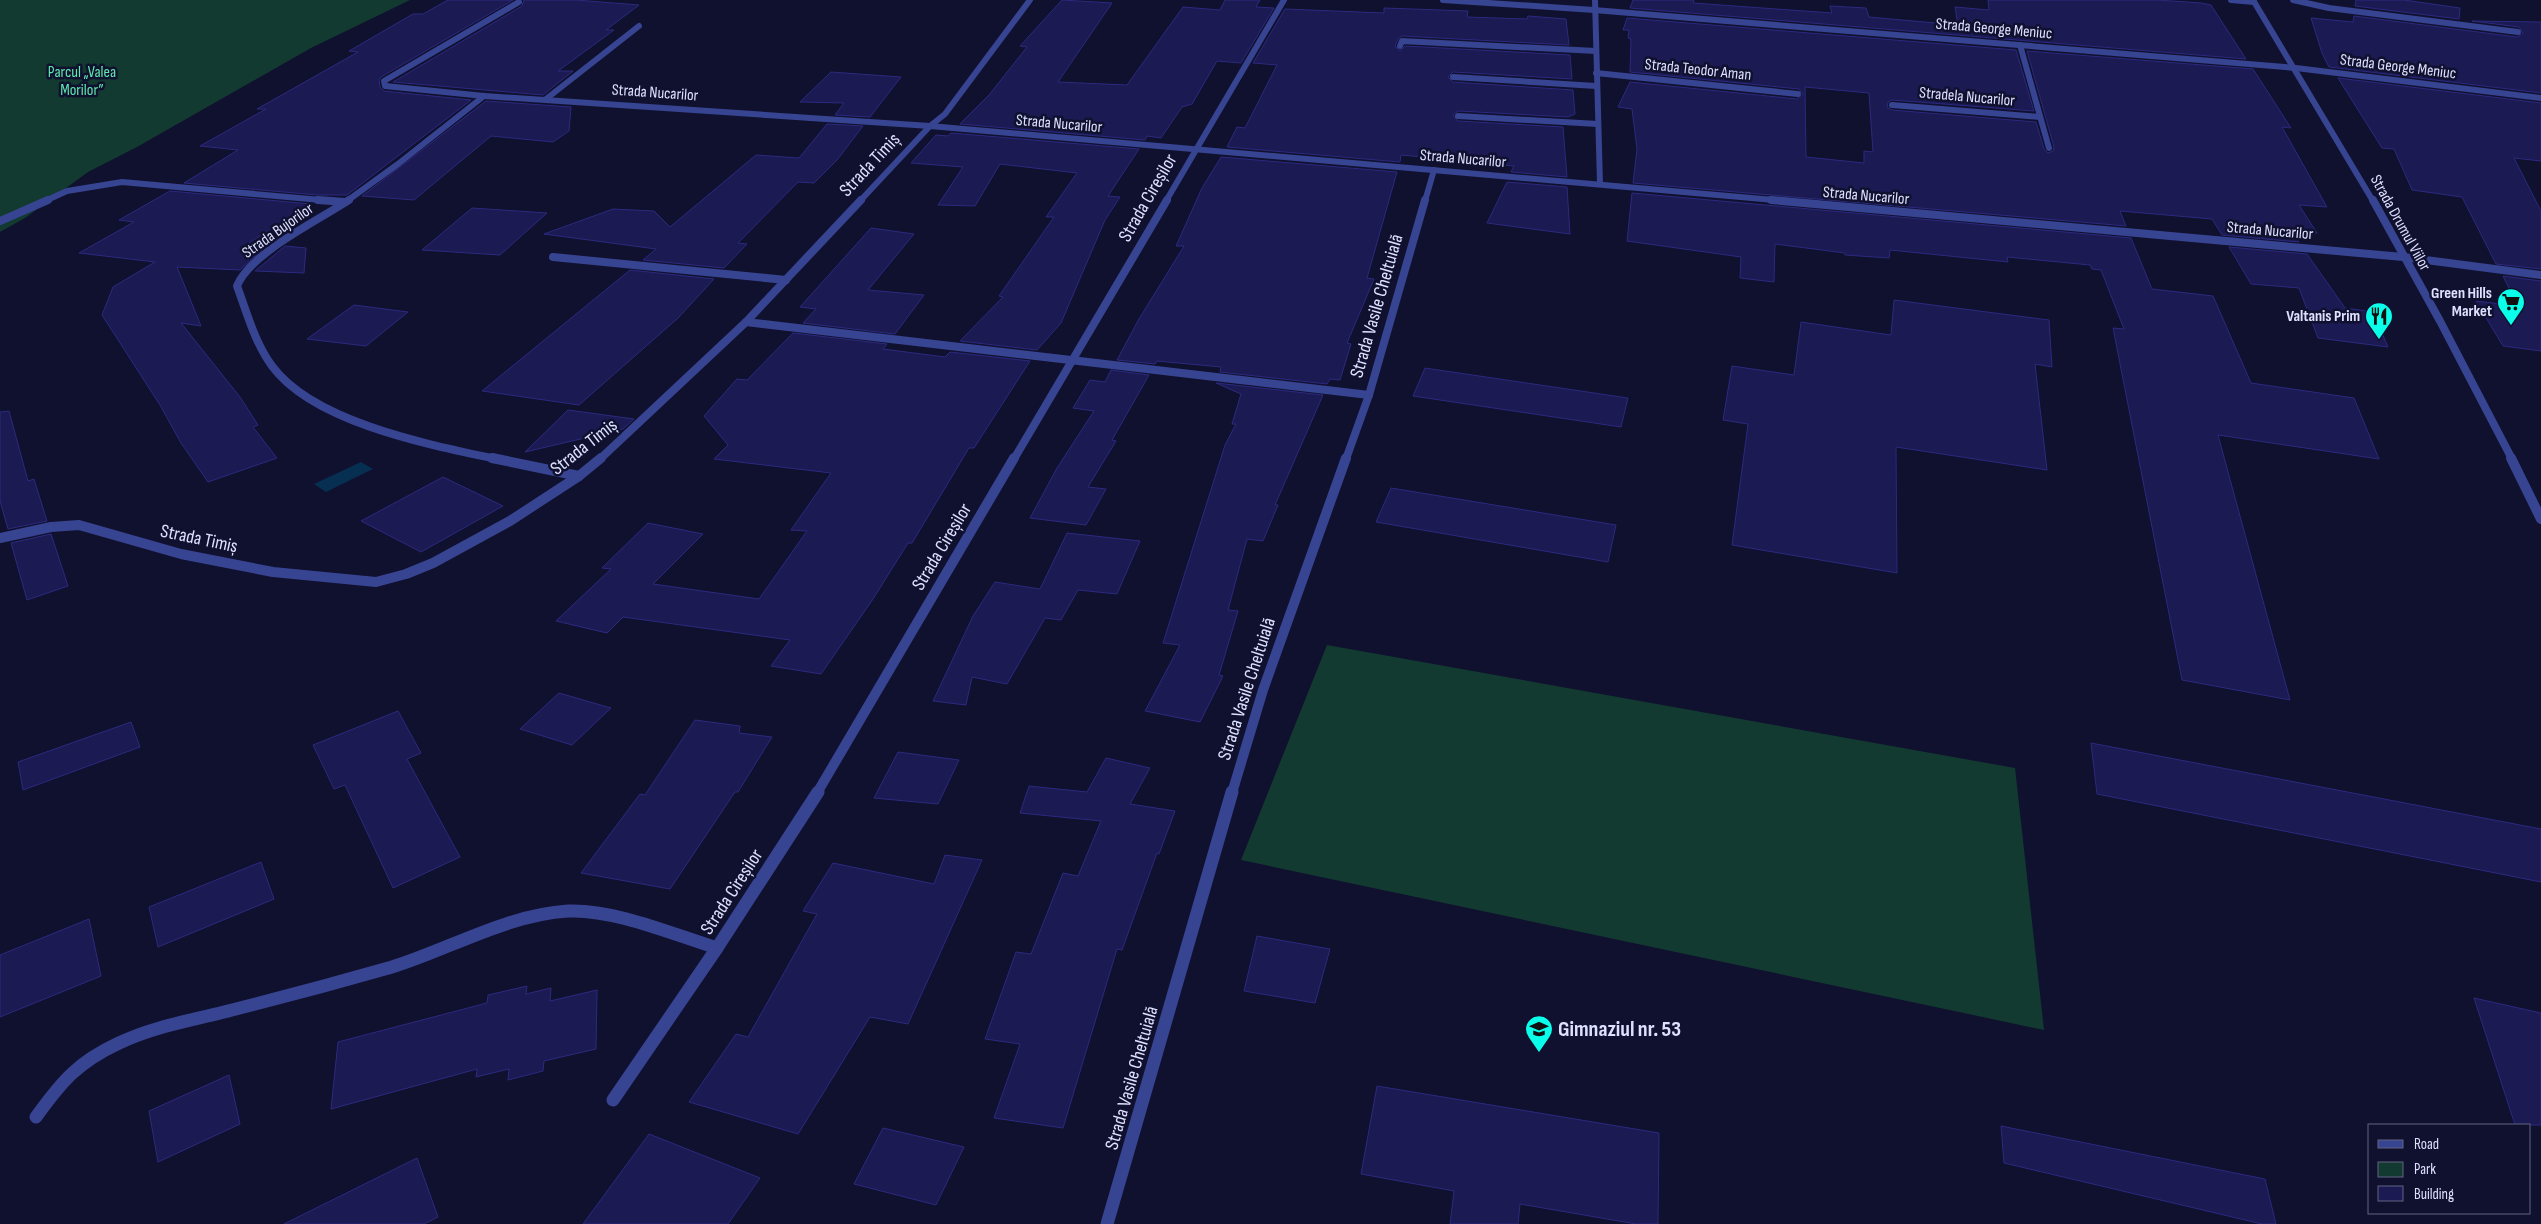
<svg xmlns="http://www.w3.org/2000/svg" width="2541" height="1224" viewBox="0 0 2541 1224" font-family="'Sofia Sans Condensed',sans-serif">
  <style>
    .green { fill: #123a31 }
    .water { fill: #072f51 }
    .building { fill: #1b1a52; stroke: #2c2a7f; fill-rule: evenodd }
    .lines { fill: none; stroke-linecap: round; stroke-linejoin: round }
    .minor-far3 { stroke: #374491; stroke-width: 6 }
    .minor-far2 { stroke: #374491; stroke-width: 8 }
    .minor-far1 { stroke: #374491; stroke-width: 10 }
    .minor { stroke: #374491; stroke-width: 13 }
    .labels { text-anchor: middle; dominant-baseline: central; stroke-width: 5; stroke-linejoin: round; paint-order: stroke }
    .far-street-label { font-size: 16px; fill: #dee0ff; stroke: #10102f }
    .far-park-label { font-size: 16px; fill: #5feaae; stroke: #10102f }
    .far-poi-label { font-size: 16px; font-weight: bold; fill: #dee0ff; stroke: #10102f; text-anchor: end }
    .street-label { font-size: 19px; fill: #dee0ff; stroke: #10102f }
    .near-poi-label { font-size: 22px; font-weight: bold; fill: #dee0ff; stroke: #10102f; text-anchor: start }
  </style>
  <rect width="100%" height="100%" fill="#10102f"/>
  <g class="green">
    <path d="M0 0H410L311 48 137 147 88 172 25 218 0 232Z"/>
    <path d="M1327 645 2015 768 2044 1030 1241 860Z"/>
  </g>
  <path class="water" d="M361 462 373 469 326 492 314 484Z"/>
  <g class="building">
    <path d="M448 0H513L381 77 379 80 380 87 384 91 471 100 347 195H317L184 183 238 150 200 146 266 109H257L358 52 349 51 413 14H423Z"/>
    <path d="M524 0H576L639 5 606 30H614L558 71H573L543 95 393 82 522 6Z"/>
    <path d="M1062 0 1112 3 1058 82 1127 85 1183 7 1220 10 1225 0H1260L1256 7 1274 8 1241 63 1217 61 1192 104 1182 107 1161 138 1147 136 1145 140 960 124 989 95 1027 47 1020 46Z"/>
    <path d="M1633 0H1694L1693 3 1832 13 1830 6 1866 8 1869 17 1958 25 1955 7 1989 10 1988 0H2158L2201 3 2211 5 2246 59 1630 8Z"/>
    <path d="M2356 0H2404L2460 8 2459 19 2355 6Z"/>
    <path d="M1384 8 1468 11 1467 17 1527 19 1528 16 1566 19 1569 45 1402 36 1398 39 1395 46 1400 51 1405 46 1570 55 1572 79 1453 72 1448 77 1453 82 1573 90 1575 114 1568 117 1458 111 1453 115 1458 121 1563 127 1567 177 1511 172 1514 166 1455 162 1456 160 1401 155 1400 162 1227 147 1237 127 1245 128 1277 65 1253 63 1285 9 1384 13Z"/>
    <path d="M2354 16 2517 37 2523 33 2519 27 2472 21 2541 22V93L2329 67 2322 53 2311 18 2353 22Z"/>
    <path d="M1627 18 2016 50 2034 111 1892 100 1888 102 1887 107 1892 110 2036 122 2044 149 2048 153 2053 151 2054 147 2027 51 2253 69 2291 128 2282 127 2327 207 2299 205 2317 233 2291 231 2299 242 2222 235 2212 219 2120 211 2126 226 1633 183 1637 149 1632 109 1618 107 1630 82 1797 99 1803 94 1799 89 1630 72 1631 39 1628 38 1629 30H1623ZM1805 87 1869 93 1873 152 1864 151V163L1806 157Z"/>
    <path d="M831 72 901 77 870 117 835 115 844 103 800 102Z"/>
    <path d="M2338 78 2541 103V161L2514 158 2541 211V269L2496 264 2462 197 2412 190 2394 149 2382 148Z"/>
    <path d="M486 101 571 107 569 131 553 142 491 136 414 200 362 196Z"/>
    <path d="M827 124 863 126 837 160 814 183 798 182 738 243 747 244 724 268 643 260 656 249 544 234 613 209 654 211 670 227 756 155 799 158Z"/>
    <path d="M951 133 1139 149 1108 196 1120 197 1105 220 1061 323 1037 350 960 341 1003 297 999 296 1054 217H1046L1077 173 1000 164 975 206 938 205 963 167 911 163 936 135 948 136Z"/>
    <path d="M1221 157 1397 172 1367 278 1374 279 1347 343 1351 344 1340 380 1330 379 1327 384 1220 372 1221 367 1157 361 1155 364 1117 360 1139 319 1184 246H1176L1202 188Z"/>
    <path d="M1507 182 1567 187 1570 234 1487 223Z"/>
    <path d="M170 191 311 204 249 243 267 245 240 270 177 267 201 326 181 323 240 397 258 425 253 427 277 458 208 482 181 443 160 405 102 315 113 287 155 262 79 253 134 222 119 220Z"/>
    <path d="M1632 193 2131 238 2152 289 2213 296 2251 383 2354 398 2379 459 2218 435 2290 700 2182 680 2113 328 2124 329 2101 270 2092 269 2090 265 2007 257 2008 262 1890 250 1889 258 1845 255V253L1775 244 1774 282 1740 278 1741 257 1627 241Z"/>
    <path d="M472 208 547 213 500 255 422 250Z"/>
    <path d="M871 228 914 234 868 290 924 295 895 334 803 323 816 309 800 307Z"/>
    <path d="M285 246 306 248 304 273 255 271Z"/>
    <path d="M2229 247 2307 254 2345 308 2373 312 2388 347 2318 338 2299 288 2251 284Z"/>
    <path d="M630 270 714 279 678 318 579 405 482 391Z"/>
    <path d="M2503 276 2541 281V351L2503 346 2476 301 2518 306Z"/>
    <path d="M1894 300 2049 320 2052 367 2035 364 2047 470 1896 447 1897 573 1732 545 1748 424 1723 420 1732 366 1794 375 1801 322 1891 335Z"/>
    <path d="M354 305 408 312 366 346 307 339Z"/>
    <path d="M793 333 887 344 883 349 945 357 950 352 1030 361 974 448H969L912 543H908L873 599 821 674 771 666 790 640 623 617 607 633 556 621 611 569 602 568 648 523 703 534 653 584 759 599 807 531 791 530 831 473 714 459 728 445 704 416 737 379 747 380Z"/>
    <path d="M1425 368 1628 398 1621 427 1413 396Z"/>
    <path d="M1111 370 1149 375 1112 440 1116 441 1088 487 1106 489 1086 525 1030 518 1057 468 1094 411 1073 408 1090 380 1105 382Z"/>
    <path d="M1216 383 1323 395 1275 505H1278L1263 541 1247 539 1228 610 1238 611 1219 675 1223 676 1200 722 1145 711 1180 645 1163 643 1225 445 1236 424H1232L1241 394Z"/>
    <path d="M568 410 634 419 623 429 525 452Z"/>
    <path d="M9 411 28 481 34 479 47 521 8 529 0 501V412Z"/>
    <path d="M443 477 503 506 421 552 361 521Z"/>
    <path d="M1391 488 1616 525 1608 562 1376 522Z"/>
    <path d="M1067 533 1140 541 1117 594 1078 590 1061 620 1045 618 1007 684 972 677 966 705 933 701 973 616 995 582 1040 589Z"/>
    <path d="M51 534 68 586 27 600 11 543Z"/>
    <path d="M559 693 611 708 572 745 520 729Z"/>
    <path d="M398 711 421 753 407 759 460 857 393 888 345 785 334 789 313 745Z"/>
    <path d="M695 720 740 726 739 733 772 737 738 792H735L670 889 581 873 640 794 645 795Z"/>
    <path d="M131 722 140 747 23 790 18 762Z"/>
    <path d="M2091 743 2541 829V882L2097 794Z"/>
    <path d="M898 752 959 760 938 804 874 798Z"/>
    <path d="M1106 758 1150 768 1130 804 1175 811 1159 854 1157 853 1122 950 1117 949 1063 1128 994 1118 1020 1044 985 1039 1016 952 1031 954 1063 873 1078 876 1101 821 1020 813 1029 786 1087 792Z"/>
    <path d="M945 855 982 860 908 1024 870 1017 798 1134 689 1102 736 1034 748 1037 817 914 803 911 833 863 934 884Z"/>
    <path d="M261 862 274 899 158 947 149 907Z"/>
    <path d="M89 919 101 976 0 1017V955Z"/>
    <path d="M1257 936 1330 949 1315 1003 1244 991Z"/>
    <path d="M527 986 526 994 551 988 550 1001 597 990 596 1049 544 1061 543 1071 508 1080 509 1069 476 1077 477 1069 331 1109 338 1042 487 1003 488 995Z"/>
    <path d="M2474 998 2541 1013V1125H2515Z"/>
    <path d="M229 1075 240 1124 158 1162 149 1111Z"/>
    <path d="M1377 1086 1659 1133 1658 1224H1636L1520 1204 1518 1224H1450L1454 1191 1361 1174Z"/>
    <path d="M2001 1126 2265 1179 2276 1224H2262L2004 1163Z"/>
    <path d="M883 1128 964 1147 936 1205 854 1184Z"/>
    <path d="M649 1134 760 1178 728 1224H583Z"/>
    <path d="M417 1158 438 1217 424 1224H284Z"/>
  </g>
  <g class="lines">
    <g class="minor-far3">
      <path d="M1443 0 1594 10 2296 68 2541 98"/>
      <path d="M1595 0 1600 184"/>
      <path d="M2231 0 2254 2"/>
      <path d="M2253 0 2373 201"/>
      <path d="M2293 0 2329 8 2518 32"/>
      <path d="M519 2 384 81 385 86 484 96 930 126 1785 201"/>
      <path d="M2020 45 2049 148"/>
      <path d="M1400 46 1402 41 1596 51"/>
      <path d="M1596 73 1798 94"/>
      <path d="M1453 77 1596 86"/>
      <path d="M546 99 639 26"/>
      <path d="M1892 105 2040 117"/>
      <path d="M1458 116 1598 124"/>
      <path d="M45 201 67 191 122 182 332 201"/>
      <path d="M347 201 398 164 484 96"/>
      <path d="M860 201 930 126 945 114 1030 0"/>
      <path d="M1166 201 1284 0"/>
      <path d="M1425 201 1434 170"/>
    </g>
    <g class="minor-far2">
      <path d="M318 200 345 202"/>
      <path d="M349 200C319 220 250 253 237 286 247 313 255 343 272 366 314 423 431 445 497 459"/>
      <path d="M1771 200 2403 257 2541 275"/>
      <path d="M2373 200 2440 321 2512 459"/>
      <path d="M0 221 48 200"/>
      <path d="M553 257 786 280"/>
      <path d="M746 322 1369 395"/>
      <path d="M600 459 746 322 861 200"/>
      <path d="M1014 459 1167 200"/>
      <path d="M1346 459 1369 395 1425 200"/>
    </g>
    <g class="minor-far1">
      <path d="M492 458 579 476"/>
      <path d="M2511 458 2541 519"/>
      <path d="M0 538 51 527 79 525 181 554 273 572 376 582 406 574 433 563 510 521 579 476 601 458"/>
      <path d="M817 793 1014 458"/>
      <path d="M1232 793 1263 690 1346 458"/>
    </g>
    <g class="minor">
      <path d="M613 1100 717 948 818 792"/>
      <path d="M36 1117C62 1081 78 1062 119 1043 152 1027 189 1021 224 1012 280 998 336 983 392 967 450 949 506 915 568 911 614 909 672 934 717 948"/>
      <path d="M1107 1224 1232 792"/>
    </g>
  </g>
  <defs>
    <g id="supermarket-pin" transform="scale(1.4375)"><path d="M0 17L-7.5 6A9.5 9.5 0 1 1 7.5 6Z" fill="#0affeb" stroke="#10102f"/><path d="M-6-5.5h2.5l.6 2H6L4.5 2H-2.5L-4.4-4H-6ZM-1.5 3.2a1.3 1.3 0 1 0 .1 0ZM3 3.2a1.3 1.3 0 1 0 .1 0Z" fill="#111"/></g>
    <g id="restaurant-pin" transform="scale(1.4375)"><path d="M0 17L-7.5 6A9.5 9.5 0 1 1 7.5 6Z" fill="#0affeb" stroke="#10102f"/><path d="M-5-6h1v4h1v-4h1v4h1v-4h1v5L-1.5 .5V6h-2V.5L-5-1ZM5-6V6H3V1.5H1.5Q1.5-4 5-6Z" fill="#111"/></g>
    <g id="school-pin" transform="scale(1.4375)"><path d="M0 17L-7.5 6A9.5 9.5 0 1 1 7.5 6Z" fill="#0affeb" stroke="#10102f"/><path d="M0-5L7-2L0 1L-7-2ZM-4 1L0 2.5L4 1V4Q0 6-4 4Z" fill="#111"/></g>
  </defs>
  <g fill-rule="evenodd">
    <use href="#supermarket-pin" x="2511" y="302"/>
    <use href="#restaurant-pin" x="2379" y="316"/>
    <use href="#school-pin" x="1539" y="1029"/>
  </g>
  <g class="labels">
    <g class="far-street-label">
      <text transform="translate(1994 29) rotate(5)">Strada George Meniuc</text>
      <text transform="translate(2398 67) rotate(7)">Strada George Meniuc</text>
      <text transform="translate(1698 70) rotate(6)">Strada Teodor Aman</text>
      <text transform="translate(655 93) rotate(4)">Strada Nucarilor</text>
      <text transform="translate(1967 97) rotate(5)">Stradela Nucarilor</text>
      <text transform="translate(1059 124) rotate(5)">Strada Nucarilor</text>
      <text transform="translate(1463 159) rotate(5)">Strada Nucarilor</text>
      <text transform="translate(1866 196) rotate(5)">Strada Nucarilor</text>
      <text transform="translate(2400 223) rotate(61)">Strada Drumul Viilor</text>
      <text transform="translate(278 231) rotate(-35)">Strada Bujorilor</text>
      <text transform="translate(2270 231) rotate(5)">Strada Nucarilor</text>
    </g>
    <g class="far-park-label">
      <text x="82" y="72">Parcul „Valea<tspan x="82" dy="18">Morilor”</tspan></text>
    </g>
    <g class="far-poi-label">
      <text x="2492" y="293">Green Hills<tspan x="2492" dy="18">Market</tspan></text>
      <text x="2360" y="316">Valtanis Prim</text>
    </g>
    <g class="street-label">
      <text transform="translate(870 165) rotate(-47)">Strada Timiș</text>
      <text transform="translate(1148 198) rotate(-60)">Strada Cireșilor</text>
      <text transform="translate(1377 306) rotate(-74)">Strada Vasile Cheltuială</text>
      <text transform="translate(584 447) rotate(-38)">Strada Timiș</text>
      <text transform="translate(199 539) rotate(12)">Strada Timiș</text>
      <text transform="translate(942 547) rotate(-59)">Strada Cireșilor</text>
      <text transform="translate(1247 689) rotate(-72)">Strada Vasile Cheltuială</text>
      <text transform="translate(732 892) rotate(-57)">Strada Cireșilor</text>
      <text transform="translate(1132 1078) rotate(-74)">Strada Vasile Cheltuială</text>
    </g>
    <g class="near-poi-label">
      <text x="1558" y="1029">Gimnaziul nr. 53</text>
    </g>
  </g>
  <rect x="2368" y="1124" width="162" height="90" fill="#10102f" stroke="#626382"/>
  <rect x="2378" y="1140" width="25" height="8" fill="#374491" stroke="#626382"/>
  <text x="2414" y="1149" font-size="15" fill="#dee0ff">Road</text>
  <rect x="2378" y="1162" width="25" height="15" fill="#123a31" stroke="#626382"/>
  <text x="2414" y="1174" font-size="15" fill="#dee0ff">Park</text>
  <rect x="2378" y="1186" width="25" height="15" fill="#1b1a52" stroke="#626382"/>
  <text x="2414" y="1199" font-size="15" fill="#dee0ff">Building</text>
</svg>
